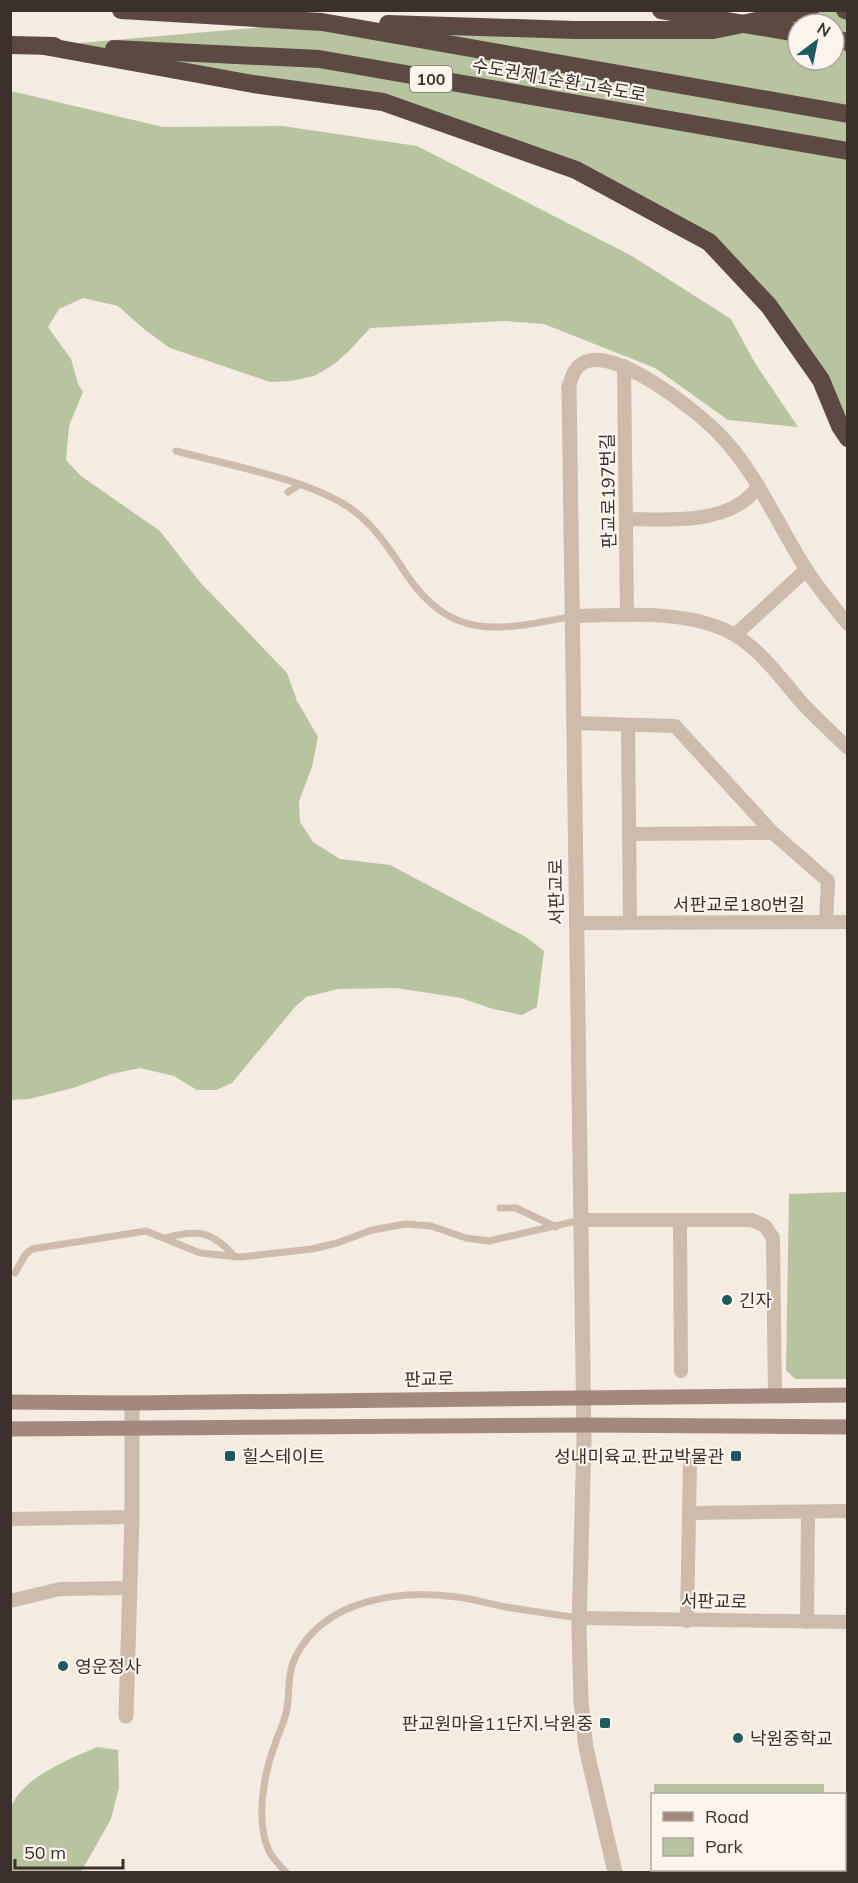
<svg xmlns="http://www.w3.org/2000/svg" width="858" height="1883" viewBox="0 0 858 1883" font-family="Mulish,'Noto Sans KR',sans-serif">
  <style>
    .green { fill: #b8c4a0; fill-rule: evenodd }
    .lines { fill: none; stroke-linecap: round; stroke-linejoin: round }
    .service { stroke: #cdbbac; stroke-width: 7 }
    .minor { stroke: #cdbbac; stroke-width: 14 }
    .tertiary { stroke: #cdbbac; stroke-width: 15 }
    .secondary { stroke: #a18a7d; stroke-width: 15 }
    .motorway { stroke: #5c4a42; stroke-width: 18 }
    .motorway-bridge { stroke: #5c4a42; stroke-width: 18 }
    .poi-dot { fill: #1f5a5e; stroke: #fbf5ee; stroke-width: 2 }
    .labels { text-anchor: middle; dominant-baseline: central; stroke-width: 4.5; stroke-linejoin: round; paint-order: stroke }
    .shield { fill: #fbf5ee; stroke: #756b66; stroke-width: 1.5 }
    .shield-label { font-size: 16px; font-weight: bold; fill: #3b302b }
    .street-label { font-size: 18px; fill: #3b302b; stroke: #fbf5ee }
    .poi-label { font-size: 18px; fill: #3b302b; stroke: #fbf5ee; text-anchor: start }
  </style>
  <rect width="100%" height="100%" fill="#f4ebe1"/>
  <g class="green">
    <path d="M795 11H847V438L821 380 709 242 576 170 383 102 44 46 322 22 713 30ZM798 24H834V60H798Z"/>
    <path d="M11 91 163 127 283 126 417 146 632 256 731 319 755 363 798 427 728 420 655 368 544 324 505 321 370 328 348 352 333 365 314 376 291 381 270 382 170 348 145 330 118 306 83 298 59 309 48 327 71 359 78 384 83 392 69 426 66 460 81 476 160 531 199 581 287 673 297 701 318 737 312 767 299 801 300 822 313 842 340 859 390 865 526 937 544 951 537 1007 522 1015 493 1009 461 998 396 988 338 989 306 997 295 1007 232 1083 216 1090H197L174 1076 140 1068 111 1074 73 1088 29 1099 11 1100Z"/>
    <path d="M847 1192V1379H795L786 1370 789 1194Z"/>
    <path d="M97 1747 118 1750 119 1787 111 1819 81 1872H11C10 1861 8 1815 11 1807 24 1776 68 1760 97 1747Z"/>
    <rect x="654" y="1784" width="170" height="10"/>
    <rect x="655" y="1870" width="169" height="2"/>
  </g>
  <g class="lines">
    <g class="service">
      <path d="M176 451C228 465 307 479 350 508 374 525 390 549 406 574 453 643 501 630 573 616"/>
      <path d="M288 492 299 485"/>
      <path d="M500 1208H516L556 1227"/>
      <path d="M165 1238C197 1229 213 1231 235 1257"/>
      <path d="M15 1273 25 1255 32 1249 146 1231 200 1253 241 1257 312 1249 337 1243 372 1230 406 1224 431 1226 466 1238 489 1241 581 1220"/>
      <path d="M286 1872C280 1866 273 1859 269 1851 255 1821 264 1773 275 1744 279 1732 285 1721 287 1709 290 1690 287 1673 296 1656 325 1599 400 1589 457 1597 473 1599 490 1604 506 1607 530 1611 554 1614 578 1618"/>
    </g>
    <g class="minor">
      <path d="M624 366 627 615"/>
      <path d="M569 386C571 379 573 371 579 366 608 338 702 415 722 437 758 475 778 526 806 569 818 588 833 606 848 624"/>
      <path d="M626 519C663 519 709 524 741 503 748 499 753 493 758 487"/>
      <path d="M573 616C623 615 690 609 735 635 763 652 781 679 802 703 817 719 832 733 848 748"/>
      <path d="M735 635 806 570"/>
      <path d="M574 723 675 726 773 833 828 881 826 922"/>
      <path d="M628 725 630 922"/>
      <path d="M629 834 773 833"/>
      <path d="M576 923 848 922"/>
      <path d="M581 1220H752L765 1226 773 1238 775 1396"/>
      <path d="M680 1220 681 1371"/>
      <path d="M689 1513 848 1511"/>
      <path d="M10 1519 132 1517"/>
      <path d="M10 1601 60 1589 130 1588"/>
      <path d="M580 1618 848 1622"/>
      <path d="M687 1621 690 1463"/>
      <path d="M807 1622 808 1512"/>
    </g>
    <g class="tertiary">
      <path d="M569 386 584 1439 579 1628 581 1701 586 1748 615 1872"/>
      <path d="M126 1716 132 1517V1403"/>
    </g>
    <g class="secondary">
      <path d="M10 1402 132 1403 848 1395"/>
      <path d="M10 1429 584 1425 848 1427"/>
    </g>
    <g class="motorway">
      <path d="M121 10 322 22 848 114"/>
      <path d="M845 10 848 11"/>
      <path d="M388 24 575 30H713L810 10"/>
      <path d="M834 39 848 42"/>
      <path d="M10 45 54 46"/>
      <path d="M44 46 253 84 383 102 576 170 709 242 769 306 821 380 840 426 848 438"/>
      <path d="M114 49 319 59 848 151"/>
    </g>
    <path class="motorway-bridge" d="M661 10 798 33"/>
  </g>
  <g class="poi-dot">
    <circle cx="727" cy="1300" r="6"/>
    <rect x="224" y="1450" width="12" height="12" rx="3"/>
    <rect x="730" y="1450" width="12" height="12" rx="3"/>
    <circle cx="63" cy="1666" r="6"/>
    <rect x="599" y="1717" width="12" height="12" rx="3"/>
    <circle cx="738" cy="1738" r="6"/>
  </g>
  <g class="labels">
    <rect class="shield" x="410" y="66" width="42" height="26" rx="4.5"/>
    <g class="shield-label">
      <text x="431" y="79">100</text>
    </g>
    <g class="street-label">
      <text transform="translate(559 80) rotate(10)">수도권제1순환고속도로</text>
      <text transform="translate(608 491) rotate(-91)">판교로197번길</text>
      <text transform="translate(556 892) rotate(-91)">서판교로</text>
      <text x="739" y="904">서판교로180번길</text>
      <text transform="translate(429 1379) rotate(-1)">판교로</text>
      <text transform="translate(714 1601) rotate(1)">서판교로</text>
    </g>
    <g class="poi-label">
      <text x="739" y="1300">긴자</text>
      <text x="242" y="1456">힐스테이트</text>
      <text x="724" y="1456" text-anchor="end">성내미육교.판교박물관</text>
      <text x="75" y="1666">영운정사</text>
      <text x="593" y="1723" text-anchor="end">판교원마을11단지.낙원중</text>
      <text x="750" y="1738">낙원중학교</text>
    </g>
  </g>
  <rect width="858" height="1883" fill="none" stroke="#3b302b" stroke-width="24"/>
  <rect x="651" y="1793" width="195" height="78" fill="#fbf5ee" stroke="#aea6a0" stroke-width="1.5"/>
  <rect x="663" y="1812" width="30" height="9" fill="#a18a7d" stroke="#aea6a0" stroke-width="1.5"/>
  <text x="705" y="1823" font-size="18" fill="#3b302b">Road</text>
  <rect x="663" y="1838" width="30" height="18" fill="#b8c4a0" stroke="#aea6a0" stroke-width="1.5"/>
  <text x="705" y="1853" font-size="18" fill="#3b302b">Park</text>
  <g transform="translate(816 42) rotate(32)"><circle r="28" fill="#fbf5ee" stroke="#aea6a0" stroke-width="1.5"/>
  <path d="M0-4.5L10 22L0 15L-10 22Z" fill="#1f5a5e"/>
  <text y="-9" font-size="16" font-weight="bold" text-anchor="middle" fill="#3b302b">N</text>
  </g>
  <path d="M15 1859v9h108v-9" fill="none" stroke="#3b302b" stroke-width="3"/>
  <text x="24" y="1859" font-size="18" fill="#3b302b" stroke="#fbf5ee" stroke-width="4.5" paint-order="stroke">50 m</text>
</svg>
